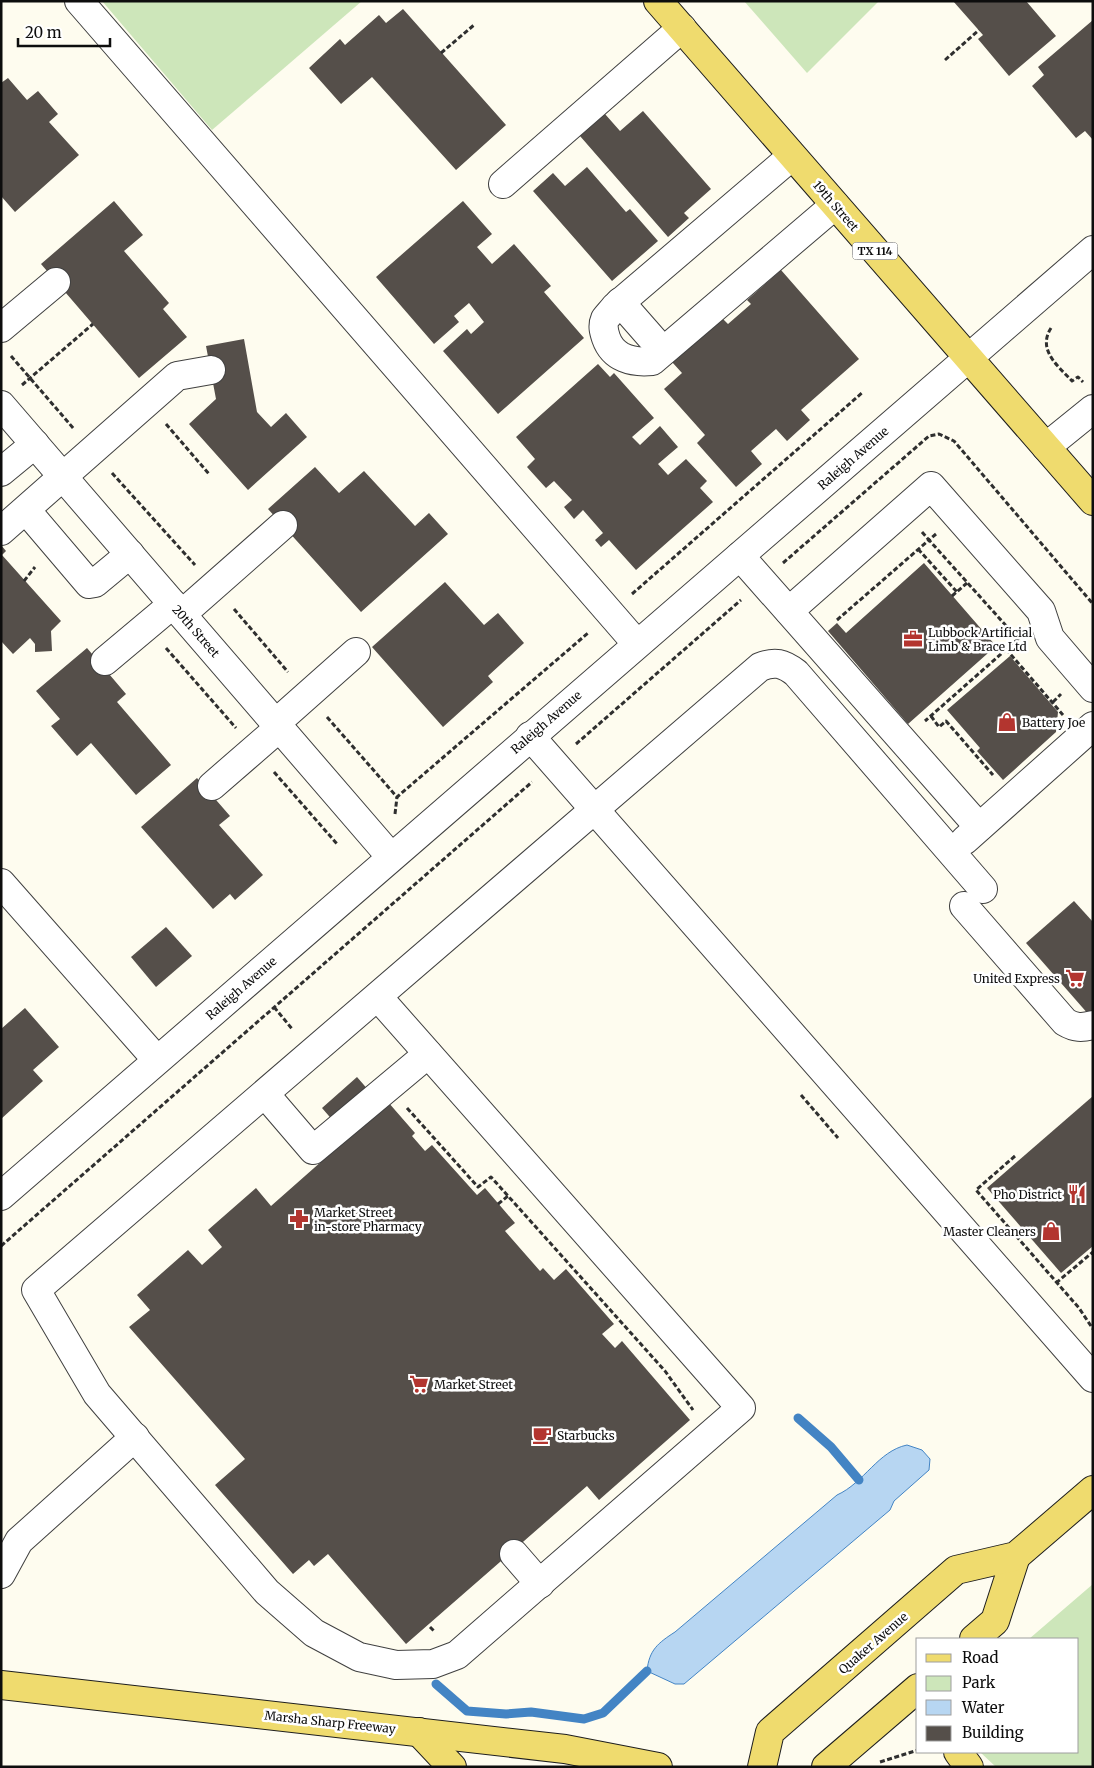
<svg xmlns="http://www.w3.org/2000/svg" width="1094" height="1768" viewBox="0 0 1094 1768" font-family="Merriweather,serif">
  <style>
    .green { fill: #cde6ba }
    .water { fill: #b7d6f2; stroke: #4384c4 }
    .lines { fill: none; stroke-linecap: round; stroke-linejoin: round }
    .stream { stroke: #4384c4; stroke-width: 9 }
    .building { fill: #554f4a }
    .minor-casing { stroke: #404040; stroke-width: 30 }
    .major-casing { stroke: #1e1e1e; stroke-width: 30 }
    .path { stroke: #2f2f2f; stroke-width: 3; stroke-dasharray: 5 2.5; stroke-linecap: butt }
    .minor { stroke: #fff; stroke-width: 28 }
    .major { stroke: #efdb6e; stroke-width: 28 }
    .labels { text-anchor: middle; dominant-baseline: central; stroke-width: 5; stroke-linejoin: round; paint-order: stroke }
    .shield { fill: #fff; stroke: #565656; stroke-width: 1 }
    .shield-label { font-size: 11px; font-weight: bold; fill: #0d0d0d }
    .street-label { font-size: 12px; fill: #0d0d0d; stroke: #fff }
    .poi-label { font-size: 12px; fill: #0d0d0d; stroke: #fff; text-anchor: start }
  </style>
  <rect width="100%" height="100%" fill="#fefcef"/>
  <g class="green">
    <path d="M102 1H362L212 130Z"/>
    <path d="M744 1H879L807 73Z"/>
    <path d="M1093 1584V1767H996L980 1752H1078V1639H1029Z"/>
  </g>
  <path class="water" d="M907 1445 922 1450 930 1459 929 1470 894 1501 890 1510 684 1684H675L647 1671C649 1650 658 1643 675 1632L837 1495C864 1483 878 1451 907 1445Z"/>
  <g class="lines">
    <g class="stream">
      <path d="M798 1418 831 1447 859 1480"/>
      <path d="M436 1684 467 1711 506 1714 531 1712 584 1719 603 1713 647 1671"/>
    </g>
  </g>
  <g class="building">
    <path d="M953 1H1026L1056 36 1009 76 978 39 983 35Z"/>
    <path d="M403 9 506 125 456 170 372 77 341 104 309 68 340 39 345 45 379 15 386 23Z"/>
    <path d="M1093 20V140L1085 131 1076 138 1032 86 1044 75 1038 67Z"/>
    <path d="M8 78 27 100 38 91 58 114 49 122 79 155 15 212 1 196V83Z"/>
    <path d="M643 111 711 189 684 213 689 218 668 237 580 136 605 114 620 131Z"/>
    <path d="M587 167 626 212 630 209 658 241 612 281 533 191 553 173 565 186Z"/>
    <path d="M114 201 143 235 124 251 169 303 163 309 187 337 139 378 41 264Z"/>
    <path d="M463 201 492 234 477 247 492 264 514 244 551 286 544 292 584 338 498 414 443 351 467 329 471 334 484 322 469 303 454 316 459 322 434 344 376 277Z"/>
    <path d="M781 270 859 359 801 410 810 420 787 441 776 429 751 451 762 464 736 487 697 443 705 435 664 389 682 373 672 362 722 318 728 324 751 304 747 300Z"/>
    <path d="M244 339 257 412 271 427 286 413 307 437 248 490 189 424 216 399 206 346Z"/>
    <path d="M598 364 610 377 614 373 654 418 632 437 640 445 660 426 678 447 658 464 668 475 686 459 707 481 700 488 713 502 636 570 609 540 601 547 595 540 603 533 583 510 574 519 564 507 572 500 554 481 546 488 536 477 527 467 535 459 516 437Z"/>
    <path d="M315 467 339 493 364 471 415 526 429 513 448 534 361 612 268 509Z"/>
    <path d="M1 545 6 551 2 555 61 621 51 631 52 651 35 652V644L30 638 13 654 1 641Z"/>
    <path d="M924 563 996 646 908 724 828 631 837 623 846 633Z"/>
    <path d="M445 582 484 625 498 613 524 643 488 676 493 682 443 727 372 647Z"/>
    <path d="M87 648 126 694 117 702 171 765 136 795 91 743 77 756 51 726 60 719 36 691Z"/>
    <path d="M1010 656 1058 712 1056 732 1003 780 977 751 980 748 947 710Z"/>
    <path d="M197 778 230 816 219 825 263 875 235 900 230 894 213 909 141 827Z"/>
    <path d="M1074 901 1093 922V1012L1089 1015 1026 943Z"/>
    <path d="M166 927 192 956 156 987 131 957Z"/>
    <path d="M25 1008 59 1047 33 1070 43 1081 1 1119V1029Z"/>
    <path d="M357 1077 383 1107 388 1102 415 1133 412 1136 425 1151 432 1145 477 1195 485 1188 515 1223 505 1231 540 1271 543 1268 554 1280 566 1269 614 1324 602 1334 615 1348 622 1341 690 1420 599 1500 587 1486 406 1644 328 1554 314 1566 309 1560 293 1574 215 1485 245 1459 129 1327 150 1310 137 1295 188 1250 202 1265 222 1247 208 1230 256 1188 271 1206 348 1138 322 1108Z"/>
    <path d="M1093 1096V1246L1061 1273 987 1188Z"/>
  </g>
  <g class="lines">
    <g class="minor-casing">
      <g id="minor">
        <path d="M79 1 637 644"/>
        <path d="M792 156 615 307C612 311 608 315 605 319 602 326 604 332 606 338 613 358 632 363 652 361L835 205"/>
        <path d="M503 184 682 28"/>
        <path d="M620 302 663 351"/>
        <path d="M1 328 56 282"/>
        <path d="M1 405 391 857"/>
        <path d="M1046 447 1093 409"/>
        <path d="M1 472 35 444"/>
        <path d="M26 510 89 584 95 583 130 554"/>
        <path d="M1 531 177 376 211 370"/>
        <path d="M740 556 979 827"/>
        <path d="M789 611 931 486 1041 611 1050 638 1093 688"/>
        <path d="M182 614 283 525"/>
        <path d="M105 661 173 604"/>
        <path d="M276 723 356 652"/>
        <path d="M530 736 1093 1378"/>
        <path d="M212 786 280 727"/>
        <path d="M965 840 1093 726"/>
        <path d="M1 883 157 1060"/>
        <path d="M964 906 1065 1022C1075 1028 1082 1028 1093 1025"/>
        <path d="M378 997 741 1408 457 1655 433 1664 396 1665 359 1657 314 1633 267 1592 97 1394 36 1290 760 667C775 661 783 663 796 673L983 889"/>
        <path d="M265 1094 313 1150 428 1054"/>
        <path d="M1 1196 1093 250"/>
        <path d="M514 1554 540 1584"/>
        <path d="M1 1574 19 1541 135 1437"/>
      </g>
    </g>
    <g class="major-casing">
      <g id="major">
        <path d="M658 1 1093 501"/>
        <path d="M974 1639 995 1621 1016 1556"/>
        <path d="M1 1685 565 1749 658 1767"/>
        <path d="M419 1732 452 1767"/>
        <path d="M958 1752 969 1767"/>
        <path d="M762 1767 770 1732 956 1570 1016 1556 1093 1490"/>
        <path d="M826 1767 918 1688"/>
      </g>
    </g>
    <g class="path">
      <path d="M441 53 474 25"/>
      <path d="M945 60 979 30"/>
      <path d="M1051 328C1037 350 1058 366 1072 381L1078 377 1083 382"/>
      <path d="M11 356 74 429"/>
      <path d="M22 385 93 324"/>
      <path d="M166 424 209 474"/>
      <path d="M112 473 195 565"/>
      <path d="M922 532 929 540 936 534"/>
      <path d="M918 549 957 592"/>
      <path d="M783 563 929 436 939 434 954 441 1093 604"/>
      <path d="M24 581 35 567"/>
      <path d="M632 594 863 392"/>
      <path d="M952 596 967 583"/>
      <path d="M234 609 288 672"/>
      <path d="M837 620 929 540 1018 639 925 721"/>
      <path d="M166 648 236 728"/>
      <path d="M1006 649 1063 715"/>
      <path d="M1053 702 1061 694"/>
      <path d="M931 716 939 727 946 721 993 775"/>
      <path d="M327 717 397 797 588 633"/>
      <path d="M576 744 741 600"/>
      <path d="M274 772 338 845"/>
      <path d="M395 814 397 797"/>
      <path d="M274 1007 293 1030"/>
      <path d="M801 1095 838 1138"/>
      <path d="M407 1108 478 1187 491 1177 665 1371 693 1410"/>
      <path d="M1015 1156 976 1190 1079 1308 1093 1329"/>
      <path d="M498 1204 508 1196"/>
      <path d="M1 1246 532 782"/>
      <path d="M1056 1283 1093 1252"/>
      <path d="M430 1627 435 1632"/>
      <path d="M880 1762 918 1750"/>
    </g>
    <use href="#minor" class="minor"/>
    <use href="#major" class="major"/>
  </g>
  <defs>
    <g id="office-bare" transform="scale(1.5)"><path d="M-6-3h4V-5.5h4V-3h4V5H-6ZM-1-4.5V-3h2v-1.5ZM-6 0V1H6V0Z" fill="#b3352f" stroke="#fff" stroke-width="2.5" paint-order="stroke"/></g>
    <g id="shop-bare" transform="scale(1.5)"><path d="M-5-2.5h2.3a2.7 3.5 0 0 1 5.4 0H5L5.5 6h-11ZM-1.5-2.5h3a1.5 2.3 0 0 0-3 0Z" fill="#b3352f" stroke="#fff" stroke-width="2.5" paint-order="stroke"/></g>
    <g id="supermarket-bare" transform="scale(1.5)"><path d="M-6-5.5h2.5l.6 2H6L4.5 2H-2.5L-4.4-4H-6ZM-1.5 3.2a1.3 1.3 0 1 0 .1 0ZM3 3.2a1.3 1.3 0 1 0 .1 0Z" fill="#b3352f" stroke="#fff" stroke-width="2.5" paint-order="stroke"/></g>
    <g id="restaurant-bare" transform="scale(1.5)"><path d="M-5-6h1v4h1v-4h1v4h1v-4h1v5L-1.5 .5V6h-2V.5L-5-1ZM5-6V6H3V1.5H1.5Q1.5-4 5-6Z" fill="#b3352f" stroke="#fff" stroke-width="2.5" paint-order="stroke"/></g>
    <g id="pharmacy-bare" transform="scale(1.5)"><path d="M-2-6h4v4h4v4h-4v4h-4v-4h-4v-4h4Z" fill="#b3352f" stroke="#fff" stroke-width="2.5" paint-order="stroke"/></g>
    <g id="cafe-bare" transform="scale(1.5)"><path d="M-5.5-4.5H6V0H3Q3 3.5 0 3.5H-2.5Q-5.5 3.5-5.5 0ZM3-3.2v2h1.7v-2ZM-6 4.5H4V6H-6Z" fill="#b3352f" stroke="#fff" stroke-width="2.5" paint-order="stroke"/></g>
  </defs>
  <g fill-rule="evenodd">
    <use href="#office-bare" x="913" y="639"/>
    <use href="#shop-bare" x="1007" y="722"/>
    <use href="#supermarket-bare" x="1075" y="978"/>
    <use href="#restaurant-bare" x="1077" y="1194"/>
    <use href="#pharmacy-bare" x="299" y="1219"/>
    <use href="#shop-bare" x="1051" y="1231"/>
    <use href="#supermarket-bare" x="419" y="1384"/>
    <use href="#cafe-bare" x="542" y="1435"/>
  </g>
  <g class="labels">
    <rect class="shield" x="852.5" y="242.5" width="45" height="17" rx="4"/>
    <g class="shield-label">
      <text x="875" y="251">TX 114</text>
    </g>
    <g class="street-label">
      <text transform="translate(836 206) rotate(49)">19th Street</text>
      <text transform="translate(853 458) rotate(-41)">Raleigh Avenue</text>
      <text transform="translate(196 631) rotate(49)">20th Street</text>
      <text transform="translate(546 722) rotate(-41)">Raleigh Avenue</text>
      <text transform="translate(241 988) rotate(-41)">Raleigh Avenue</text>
      <text transform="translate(873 1643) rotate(-41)">Quaker Avenue</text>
      <text transform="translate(330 1722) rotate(6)">Marsha Sharp Freeway</text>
    </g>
    <g class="poi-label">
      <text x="928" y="632">Lubbock Artificial<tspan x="928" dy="14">Limb &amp; Brace Ltd</tspan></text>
      <text x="1022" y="722">Battery Joe</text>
      <text x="1060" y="978" text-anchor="end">United Express</text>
      <text x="1062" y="1194" text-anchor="end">Pho District</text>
      <text x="314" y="1212">Market Street<tspan x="314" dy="14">in-store Pharmacy</tspan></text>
      <text x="1036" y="1231" text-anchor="end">Master Cleaners</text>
      <text x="434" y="1384">Market Street</text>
      <text x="557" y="1435">Starbucks</text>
    </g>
  </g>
  <rect width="1094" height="1768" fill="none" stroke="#0d0d0d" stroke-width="5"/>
  <rect x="916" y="1638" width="162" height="115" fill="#ffffff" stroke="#9e9e9e"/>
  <rect x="926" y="1654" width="25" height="8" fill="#efdb6e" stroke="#9e9e9e"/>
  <text x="962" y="1663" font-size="15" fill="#0d0d0d">Road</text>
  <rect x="926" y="1676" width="25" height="15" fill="#cde6ba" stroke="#9e9e9e"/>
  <text x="962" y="1688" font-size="15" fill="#0d0d0d">Park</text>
  <rect x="926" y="1700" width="25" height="15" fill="#b7d6f2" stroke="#9e9e9e"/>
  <text x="962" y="1713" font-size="15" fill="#0d0d0d">Water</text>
  <rect x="926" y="1726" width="25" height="15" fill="#554f4a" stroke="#9e9e9e"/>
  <text x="962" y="1738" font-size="15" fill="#0d0d0d">Building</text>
  <path d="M18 38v8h92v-8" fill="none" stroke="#0d0d0d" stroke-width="2.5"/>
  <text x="25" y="38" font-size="15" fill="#0d0d0d" stroke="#ffffff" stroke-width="4" paint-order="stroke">20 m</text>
</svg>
